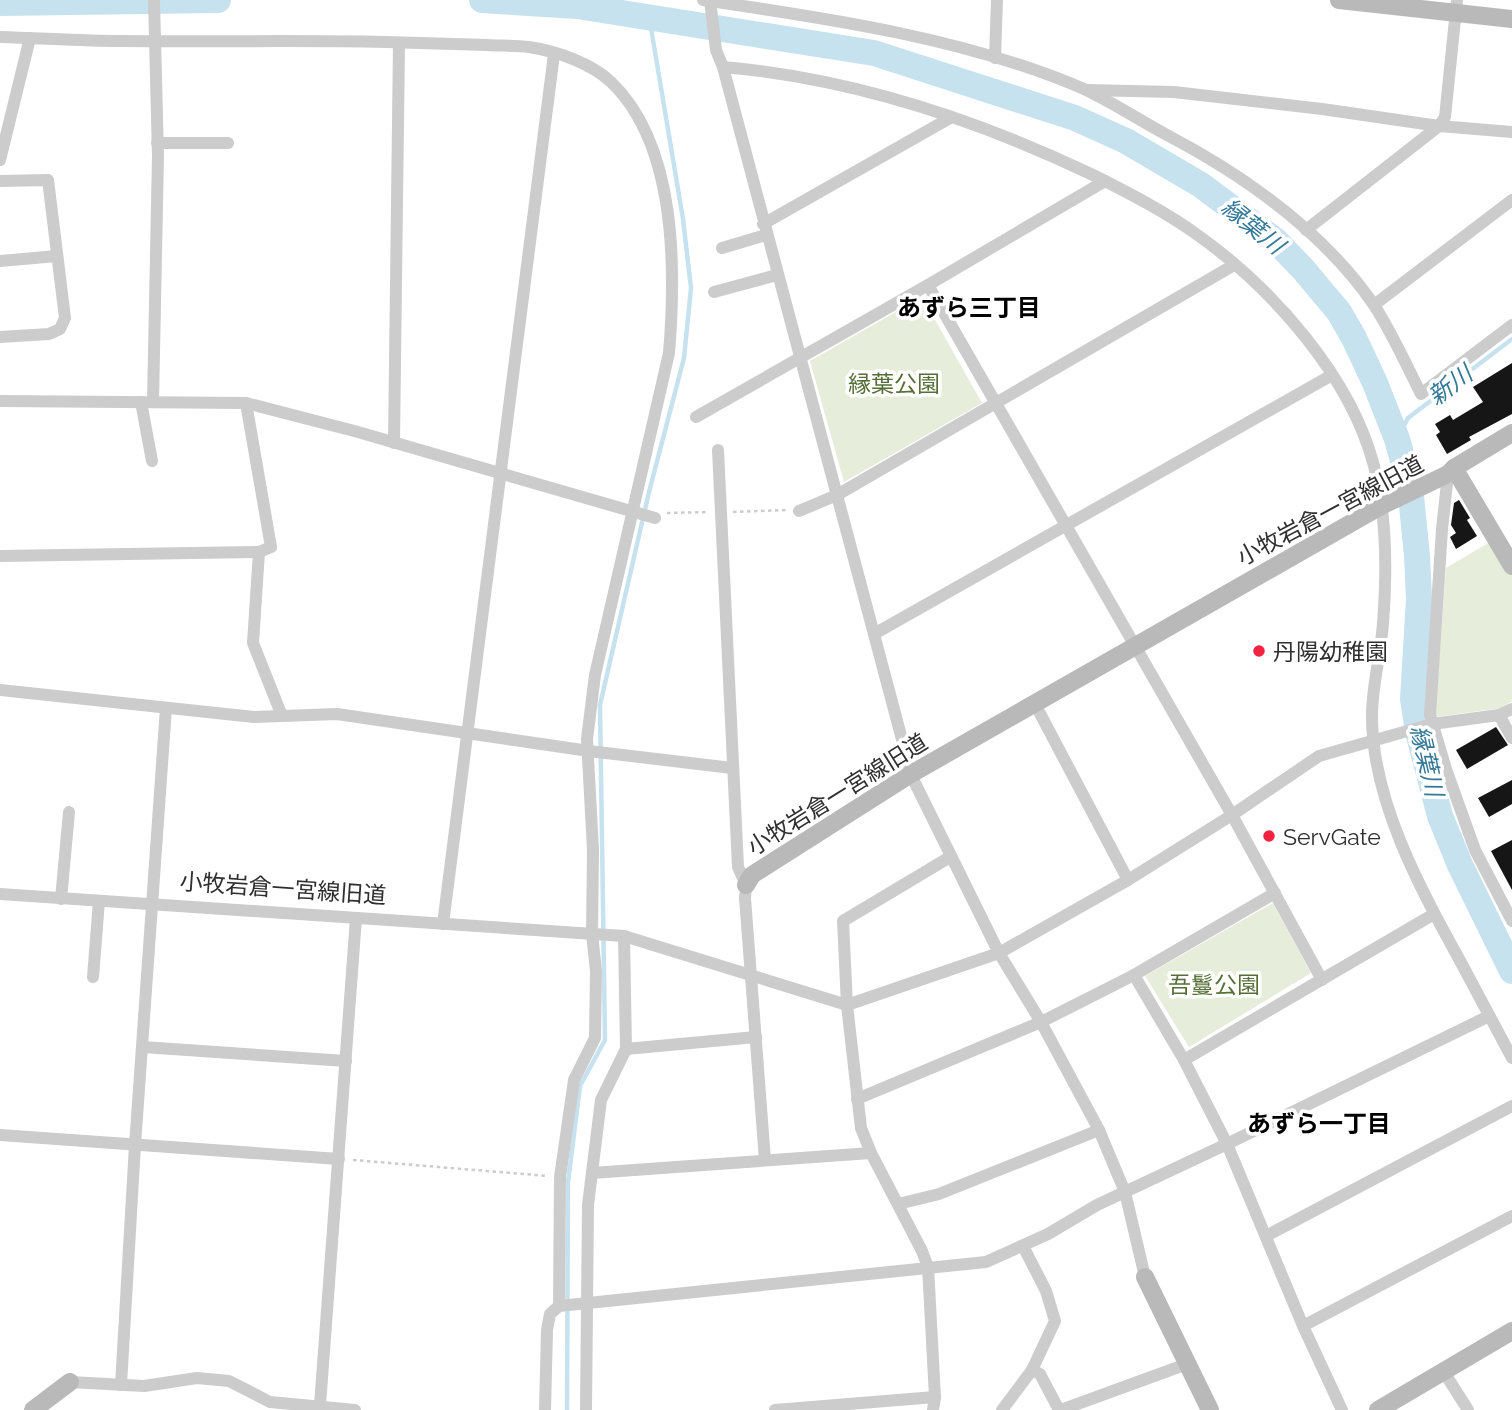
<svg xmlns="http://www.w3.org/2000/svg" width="1512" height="1410" viewBox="0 0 1512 1410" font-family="Raleway,'Noto Sans JP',sans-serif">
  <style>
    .green { fill: #e6eddb }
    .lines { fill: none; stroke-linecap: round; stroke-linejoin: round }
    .stream { stroke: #c6e2ef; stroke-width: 4.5 }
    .river { stroke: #c6e2ef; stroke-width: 26 }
    .building { fill: #161616 }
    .path { stroke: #ccc; stroke-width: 2.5; stroke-dasharray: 3.5 3.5; stroke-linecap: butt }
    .street { stroke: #ccc; stroke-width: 12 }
    .secondary { stroke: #b9b9b9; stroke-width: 18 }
    .poi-dot { fill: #f42241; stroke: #fff; stroke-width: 2.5 }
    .labels { text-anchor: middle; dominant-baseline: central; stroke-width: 7; stroke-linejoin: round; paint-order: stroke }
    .park-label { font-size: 23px; fill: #566f38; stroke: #fff }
    .street-label { font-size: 23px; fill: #2f2f2f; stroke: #fff }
    .poi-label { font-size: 23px; fill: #2f2f2f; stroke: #fff; text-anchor: start }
    .water-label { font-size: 24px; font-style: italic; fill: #357998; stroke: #fff }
    .neighbourhood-label { font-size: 24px; font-weight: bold; fill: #000; stroke: #fff }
  </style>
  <rect width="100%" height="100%" fill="#fff"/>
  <g class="green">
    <path d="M922 297 982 403 844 482 810 361Z"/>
    <path d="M1490 542 1512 576V701L1501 708 1435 717 1446 568Z"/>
    <path d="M1273 903 1311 973 1189 1047 1145 976Z"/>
  </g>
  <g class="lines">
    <g class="stream">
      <path d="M1397 439 1408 418 1512 339"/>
      <path d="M567 1410 568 1182 580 1086 605 1040 600 705 649 492 684 358 691 288 683 219 649 16"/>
    </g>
    <g class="river">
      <path d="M482 0 577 6 874 53 1075 118 1126 141 1201 185 1276 241 1303 269 1339 312 1354 338 1375 383 1397 439 1410 486 1417 556 1419 598 1413 699 1418 732 1440 816 1460 865 1512 971"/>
      <path d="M0 3 218 0"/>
    </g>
  </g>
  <g class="building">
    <path d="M1512 363V414L1469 437 1471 440 1447 454 1436 435 1440 432 1435 424 1450 415 1453 420 1483 402 1473 387Z"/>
    <path d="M1459 500 1470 518 1467 520 1477 536 1456 549 1450 537 1456 533 1451 525 1454 503Z"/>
    <path d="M1496 727 1508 745 1467 769 1456 750Z"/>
    <path d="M1512 780V804L1489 817 1478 798Z"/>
    <path d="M1512 840V890L1491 851Z"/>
  </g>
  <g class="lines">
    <g class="path">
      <path d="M733 512 786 510"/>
      <path d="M667 513 709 512"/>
      <path d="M353 1160 548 1176"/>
    </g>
    <g class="street">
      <path d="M703 0C827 18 969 39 1084 89 1112 102 1139 120 1167 135 1245 176 1323 231 1374 305 1392 333 1406 364 1421 394L1512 325"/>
      <path d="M710 0 716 50 723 67 912 777 999 953 1041 1022 1099 1130 1125 1192 1145 1277"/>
      <path d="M0 37C40 38 81 41 122 41 210 42 298 40 386 42 420 43 453 44 487 45 500 46 515 45 529 47 556 51 591 63 611 82 677 145 676 269 669 353L595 675 587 739 593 850 592 934 596 971 595 1038 574 1080 560 1177 559 1306"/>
      <path d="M995 58 997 0"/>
      <path d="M723 67C850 78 978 120 1093 175 1129 193 1166 212 1199 236 1273 289 1351 377 1374 466 1387 516 1387 572 1383 623 1381 654 1372 685 1372 716 1372 800 1419 886 1458 957 1476 991 1494 1025 1512 1058"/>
      <path d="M1088 90 1174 92 1322 109 1439 126 1512 132"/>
      <path d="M157 143H228"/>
      <path d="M0 160 30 38"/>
      <path d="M0 181 48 180 65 318 60 329 49 334 0 337"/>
      <path d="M763 224 950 118"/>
      <path d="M1306 230 1439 126 1445 117 1457 0"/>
      <path d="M722 248 766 235"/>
      <path d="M0 261 57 256"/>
      <path d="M928 285 1232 815 1322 980"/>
      <path d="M714 292 777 275"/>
      <path d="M1374 305 1512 200"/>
      <path d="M0 401 246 403 358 432 655 518"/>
      <path d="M141 402 152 461"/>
      <path d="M153 402 158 156 154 0"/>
      <path d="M696 417 928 285 1105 181"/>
      <path d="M394 443 399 43"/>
      <path d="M718 450 738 867 746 885 745 898 765 1160"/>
      <path d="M1448 474 1442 529 1430 715 1446 769 1475 850 1512 921"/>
      <path d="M799 511 837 495 1234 265"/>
      <path d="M259 552 253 643 282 716"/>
      <path d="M0 556 259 552 271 547 246 403"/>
      <path d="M874 634 1332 375"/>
      <path d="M0 690 254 717 337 714 589 751 732 768"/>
      <path d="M1035 704 1128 880"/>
      <path d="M1499 715 1512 738"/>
      <path d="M0 894 624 936 847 1005 999 953 1128 880 1232 815 1319 756 1432 724 1499 715 1512 709"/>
      <path d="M61 899 69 812"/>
      <path d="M443 924 554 54"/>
      <path d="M1134 975 1184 1060 1227 1144 1303 1326 1342 1410"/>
      <path d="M93 977 99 901"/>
      <path d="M143 1047 346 1061"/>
      <path d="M626 1049 756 1037"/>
      <path d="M1184 1060 1434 914"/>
      <path d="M857 1099 1041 1022 1134 975 1275 893"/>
      <path d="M0 1135 339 1159"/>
      <path d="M592 1173 871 1153"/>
      <path d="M898 1204 939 1194 1099 1130"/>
      <path d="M1266 1236 1512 1106"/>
      <path d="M1303 1326 1512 1216"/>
      <path d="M1032 1370 1040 1374 1059 1410"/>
      <path d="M1444 1372 1468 1410"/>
      <path d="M70 1382 144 1386 197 1378 229 1381 270 1402 355 1410"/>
      <path d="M121 1385 135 1145 166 708"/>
      <path d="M320 1405 356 918"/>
      <path d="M545 1410 547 1330 550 1314 559 1306 986 1262 1048 1234 1097 1205 1227 1144 1489 1016"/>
      <path d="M586 1410 588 1205 601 1100 626 1049 624 936"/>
      <path d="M775 1410 935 1397"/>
      <path d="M933 1410 935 1397 928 1267 922 1251 871 1153 861 1128 847 1005 843 921 950 857"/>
      <path d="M1002 1410 1032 1370 1055 1321 1046 1291 1023 1246"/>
      <path d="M1061 1410 1187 1364"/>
    </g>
    <g class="secondary">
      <path d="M1339 0 1512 19"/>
      <path d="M1454 468 1512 566"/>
      <path d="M746 885 752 875 911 774 1381 506 1448 474 1454 468 1512 433"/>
      <path d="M1145 1277 1210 1410"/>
      <path d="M33 1410 70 1382"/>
      <path d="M1378 1410 1512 1331"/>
    </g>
  </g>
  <g class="poi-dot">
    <circle cx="1259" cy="651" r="7"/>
    <circle cx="1269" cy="836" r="7"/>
  </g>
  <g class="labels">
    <g class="park-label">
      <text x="894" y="383">縁葉公園</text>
      <text x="1214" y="984">吾鬘公園</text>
    </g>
    <g class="street-label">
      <text transform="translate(1330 510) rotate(-28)">小牧岩倉一宮線旧道</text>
      <text transform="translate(837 794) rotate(-32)">小牧岩倉一宮線旧道</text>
      <text transform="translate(283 888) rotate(4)">小牧岩倉一宮線旧道</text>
    </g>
    <g class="poi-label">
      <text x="1273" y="651">丹陽幼稚園</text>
      <text x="1283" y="836">ServGate</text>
    </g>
    <g class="water-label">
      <text transform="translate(1253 226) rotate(39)">縁葉川</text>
      <text transform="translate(1450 385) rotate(-37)">新川</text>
      <text transform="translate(1427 761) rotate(77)">縁葉川</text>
    </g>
    <g class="neighbourhood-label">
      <text x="969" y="307">あずら三丁目</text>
      <text x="1319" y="1123">あずら一丁目</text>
    </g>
  </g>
</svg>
